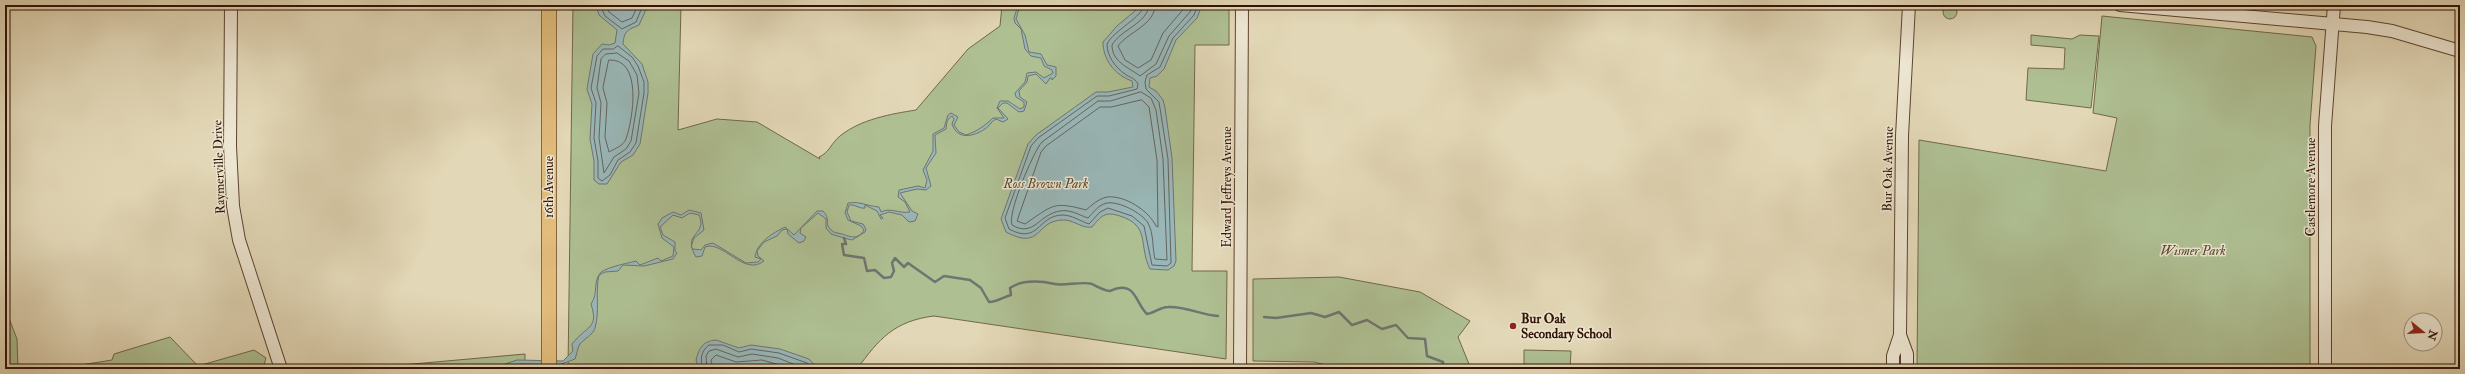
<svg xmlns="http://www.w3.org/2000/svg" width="2465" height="374" viewBox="0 0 2465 374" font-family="'IM FELL Double Pica',serif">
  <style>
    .green { fill: #aebf92; stroke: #70684a }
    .water { fill: #99b7b8; stroke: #6f7570 }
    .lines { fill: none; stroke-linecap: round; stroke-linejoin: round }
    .shore { stroke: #65645e; stroke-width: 1 }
    .stream { stroke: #6f7570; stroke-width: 2.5 }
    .minor-casing { stroke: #5d4330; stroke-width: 14 }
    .major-casing { stroke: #311203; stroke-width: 16 }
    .minor { stroke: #ece5d0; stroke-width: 12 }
    .major { stroke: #e1bc7b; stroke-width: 15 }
    .poi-dot { fill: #8f2418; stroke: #ece5d0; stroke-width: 1.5 }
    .labels { text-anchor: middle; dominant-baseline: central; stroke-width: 3; stroke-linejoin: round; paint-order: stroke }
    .street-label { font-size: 13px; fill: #311203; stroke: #ece5d0 }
    .park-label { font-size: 13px; font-style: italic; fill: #56462e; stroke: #ece5d0 }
    .poi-label { font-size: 13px; font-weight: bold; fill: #311203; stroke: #ece5d0; text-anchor: start }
  </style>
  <rect width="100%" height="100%" fill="#e2d7b6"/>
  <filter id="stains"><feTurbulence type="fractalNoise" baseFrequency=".005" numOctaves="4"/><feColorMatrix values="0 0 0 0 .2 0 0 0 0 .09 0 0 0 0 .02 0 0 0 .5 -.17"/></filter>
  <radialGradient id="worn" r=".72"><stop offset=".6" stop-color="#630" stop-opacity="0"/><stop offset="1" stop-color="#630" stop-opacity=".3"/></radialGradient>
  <g class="green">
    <path d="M573 5H681L678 130 717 119 757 122 820 159 819 157C829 153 832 142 840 136 861 119 891 114 916 110L968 49 1000 26 1002 5H1229V45H1195L1192 271H1227L1226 359 934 316C894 321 879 339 857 369H568Z"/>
    <circle cx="1950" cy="12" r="7"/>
    <path d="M2102 16 2312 37 2316 46 2310 125V369H1917L1919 140 2106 171 2117 118 2093 113Z"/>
    <path d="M2031 35 2072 39 2080 35 2099 36 2091 108 2026 100 2028 68 2064 69 2065 48 2031 45Z"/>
    <path d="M1339 277 1420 292 1470 321 1458 337 1471 369H1341L1314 362 1253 361V279Z"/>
    <path d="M5 308 17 339 18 369H5Z"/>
    <path d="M170 337 198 366 254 350 266 358 263 369H56L112 360 114 354Z"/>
    <path d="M1524 350 1571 351 1570 369H1524Z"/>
    <path d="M525 354V369H321L323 367 368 368Z"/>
  </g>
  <g class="water">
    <path d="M596 5H648L639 25C628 30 624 30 623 44L642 64 648 82V93L640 144 633 155 621 162 607 184H599L594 180V161L590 139 592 104 587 89 593 54 602 44 609 45 615 43 617 30 599 15Z"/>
    <path d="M1018 5H1020L1016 19 1025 35 1029 52 1041 54 1047 65 1056 67V76L1052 80V78H1050L1046 84 1036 74 1028 76 1027 82 1019 91 1020 97 1027 102 1024 111 1019 112 1007 103H1003L998 108 1008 119 1003 122 996 119C991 121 989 127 985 129 973 137 957 140 952 124L954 119 952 116C946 120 947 123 946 129L935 135 936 153 926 168 931 186 926 190 917 189 900 193 912 211 918 214 915 221 909 222 902 215 889 212 880 215 883 218 881 219 877 211 865 205V208C859 209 855 204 849 205L847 212 851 221 863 224 866 229 865 232 852 240 844 238 831 234 826 228V219L818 213 801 228 800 233 806 237 804 241 799 243 788 234 787 229 782 230 777 236 764 242 757 251 758 256 764 261C744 277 723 240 705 247L702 256 696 257C681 232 708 236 699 215L690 213 682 218 673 215 660 227 663 235 675 242V251L677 253 673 259 644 266 623 265 618 271 605 272 599 275C595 292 600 311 595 328 593 335 584 339 580 344 577 349 577 354 575 359L559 365 521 364 490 369 517 360 563 361 573 351 572 344C587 325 599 329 591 304 599 292 592 283 601 272 611 266 625 264 636 261L640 265 658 258 661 261 673 256 674 247 662 238 658 224 662 218 673 212 681 215 689 210 701 213 704 230 694 238 691 247 693 249 701 250 705 245 713 243 746 263 758 262 761 259 755 257C757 242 773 233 785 227L794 235 817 211H823C831 219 824 224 831 230 834 233 838 233 842 234 851 237 858 240 864 230L861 226 848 220 845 213 848 203C860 201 867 206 879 207L881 212C890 207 900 214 910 212L905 202 898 197 899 190 918 186 925 188 927 180 923 170 933 151V134L944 128 948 115 951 113 958 117 954 125 959 132 966 135C978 131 984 126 993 118H1004L997 108 1000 101H1008L1020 109 1024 107V102L1016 97 1015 93 1025 82 1027 73 1036 72 1044 78 1053 73 1052 70 1044 66 1041 58 1031 56 1025 49 1021 29 1015 23 1014 18Z"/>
    <path d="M1142 5H1202L1197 18 1176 40 1164 69 1157 76 1150 78 1149 87 1156 91 1163 100 1165 108 1172 158 1176 261 1174 266 1168 270 1150 269C1138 245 1151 226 1120 216 1105 211 1101 216 1092 227 1082 229 1073 219 1062 220 1035 221 1042 251 1006 232L1001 219 1028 144 1036 135 1096 92H1108L1133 87 1132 81C1115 75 1103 60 1103 42L1117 26Z"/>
    <path d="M716 340 739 348 751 345 780 349 809 359 818 369H699L696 360C699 348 703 341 716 340Z"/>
  </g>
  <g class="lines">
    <g class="shore">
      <path d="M600 5 605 16 622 29 636 22 643 5"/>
      <path d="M605 5 609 12 622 22 632 18 638 5"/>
      <path d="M1144 5C1143 17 1114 30 1107 44 1107 56 1115 67 1125 74 1130 78 1134 77 1138 84L1137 89 1109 96H1097L1038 138 1031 146 1005 218 1009 229C1039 245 1037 216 1062 215 1072 215 1080 221 1089 224L1100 212 1108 208 1132 216 1144 226 1152 265 1167 266 1171 263 1168 159 1159 102 1146 89 1145 82 1147 75 1160 67 1173 38 1194 15 1198 5"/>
      <path d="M1149 5C1148 23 1120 30 1112 45 1112 62 1128 67 1140 76L1156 64 1169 36 1190 12 1193 5"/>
      <path d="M1155 5C1155 25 1128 32 1118 46L1125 60 1138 68 1151 60 1163 33 1187 5"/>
      <path d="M618 46 632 57 638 66 644 82V93L636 143 630 152 618 160 610 175 602 181 598 178V161L594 138 596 103 591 88 597 56 603 49H613Z"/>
      <path d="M606 54 617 53 629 61 637 75 639 93 631 141 626 149 614 157 604 173 599 138 601 103 597 88 601 59Z"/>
      <path d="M609 60C643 58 633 119 626 139 623 146 616 148 609 152L605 137 607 103 603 88Z"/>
      <path d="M1141 92 1151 98 1156 110 1163 159 1167 260 1155 259C1152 247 1154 234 1148 223 1142 213 1119 201 1107 203 1098 205 1094 212 1088 218 1079 215 1070 209 1060 211 1039 214 1034 238 1012 225 1007 214 1033 152 1042 142L1098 101H1110Z"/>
      <path d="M1142 100 1149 107 1157 160 1158 227 1156 226C1149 211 1125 195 1107 197 1098 199 1092 205 1086 210 1053 201 1053 205 1025 224L1017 221 1041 152 1046 146 1100 107H1111Z"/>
      <path d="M702 369C701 359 700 352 709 345H723L739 352 751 349 779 353 807 363 814 369"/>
      <path d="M707 369 706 356 709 351 716 349 738 357 752 354 778 358 806 369"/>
      <path d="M713 369 711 360 716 355 736 362 762 360 794 369"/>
    </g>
    <g class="stream">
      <path d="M844 238 846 244H842L844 255 864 258 867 271 875 270 884 278 891 277 894 271 892 263 895 258 904 267 908 263 935 282 944 276 970 280 981 288 989 302C998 302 1003 297 1011 295L1010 288C1023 279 1041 281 1055 284 1064 286 1083 281 1092 284 1098 287 1103 290 1110 291 1136 279 1135 303 1147 314 1155 313 1160 307 1168 307 1186 306 1200 315 1218 316"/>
      <path d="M1264 317 1276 318 1311 313 1325 317 1339 312 1352 325 1367 320 1382 329 1396 325 1408 338 1425 339 1427 356 1443 362V369"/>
    </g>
    <g class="minor-casing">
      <g id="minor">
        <path d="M231 5 230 146 233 206 239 240 281 369"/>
        <path d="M2120 5 2367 27 2392 31 2460 51"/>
        <path d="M1900 335 1907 354V369"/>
        <path d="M1240 369 1242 5"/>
        <path d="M1893 369V356L1900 335 1902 136 1909 5"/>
        <path d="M2325 369V126L2334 5"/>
      </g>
    </g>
    <g class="major-casing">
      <path id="major" d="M549 369V5"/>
    </g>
    <use href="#minor" class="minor"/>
    <use href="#major" class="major"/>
  </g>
  <circle class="poi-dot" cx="1513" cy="326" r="4"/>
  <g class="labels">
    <g class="street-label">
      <text transform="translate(219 167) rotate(-92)">Raymerville Drive</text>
      <text transform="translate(1888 169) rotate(-89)">Bur Oak Avenue</text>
      <text transform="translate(549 187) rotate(-90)">16th Avenue</text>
      <text transform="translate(1227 187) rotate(-90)">Edward Jeffreys Avenue</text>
      <text transform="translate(2311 187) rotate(-90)">Castlemore Avenue</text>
    </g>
    <g class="park-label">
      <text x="1046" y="184">Ross Brown Park</text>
      <text x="2193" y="251">Wismer Park</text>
    </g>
    <g class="poi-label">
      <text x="1521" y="319">Bur Oak<tspan x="1521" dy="15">Secondary School</tspan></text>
    </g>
  </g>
  <rect width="2465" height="374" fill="none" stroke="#e2d7b6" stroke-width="20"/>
  <rect x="6" y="6" width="2453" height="362" fill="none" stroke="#311203" stroke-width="2"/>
  <rect x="10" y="10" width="2445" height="354" fill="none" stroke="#311203"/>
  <g transform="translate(2423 332) rotate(108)"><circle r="19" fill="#ece5d0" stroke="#a1917e"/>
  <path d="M0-3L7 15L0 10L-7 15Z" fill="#8f2418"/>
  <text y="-6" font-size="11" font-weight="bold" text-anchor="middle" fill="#311203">N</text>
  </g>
  <rect width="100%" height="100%" filter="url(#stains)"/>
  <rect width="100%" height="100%" fill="url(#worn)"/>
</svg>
